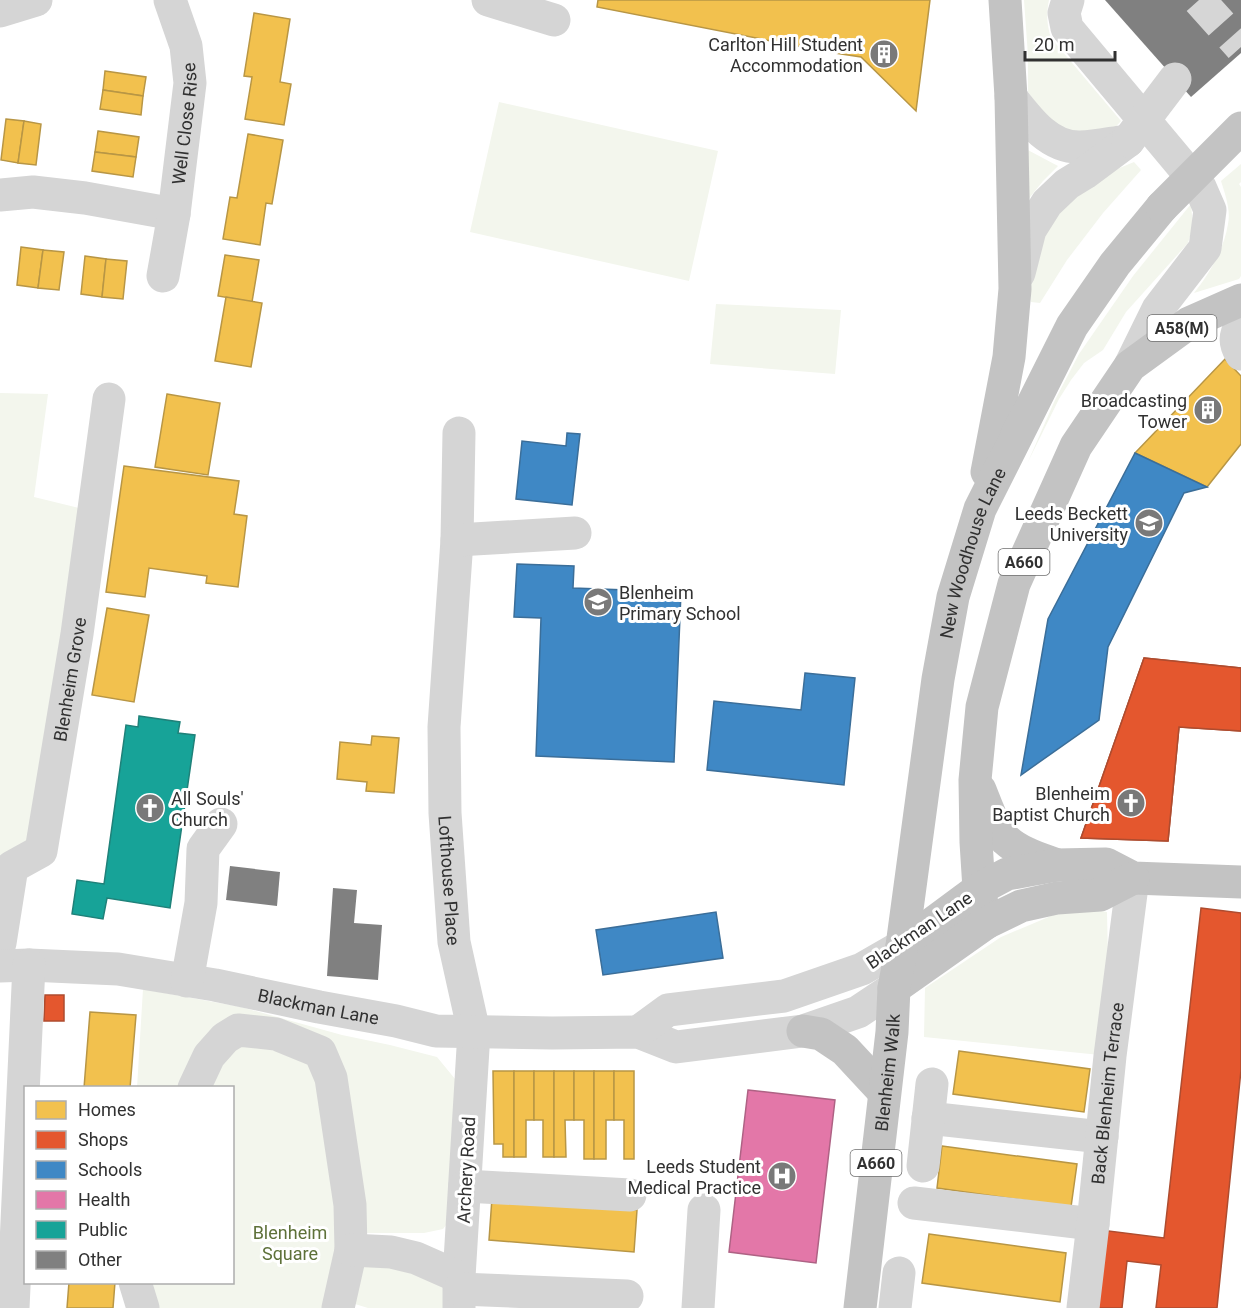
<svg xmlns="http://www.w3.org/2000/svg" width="1241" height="1308" viewBox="0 0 1241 1308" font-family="Roboto,sans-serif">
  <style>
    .green { fill: #f3f6ed }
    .homes { fill: #f2c14e; stroke: #b89645; stroke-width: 1.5 }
    .shops { fill: #e4572e; stroke: #ae4c2f; stroke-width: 1.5 }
    .schools { fill: #3f88c5; stroke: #3b6e99; stroke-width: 1.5 }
    .health { fill: #e377a8; stroke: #ae6284; stroke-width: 1.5 }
    .public { fill: #17a398; stroke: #1f8179; stroke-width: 1.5 }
    .building { fill: #808080 }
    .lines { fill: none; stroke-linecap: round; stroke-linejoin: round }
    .highway-tunnel { stroke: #d6d6d6; stroke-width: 33; stroke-dasharray: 33 16; stroke-linecap: butt }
    .minor { stroke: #d5d5d5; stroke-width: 33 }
    .highway { stroke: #c3c3c3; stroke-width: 33 }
    .minor-bridge { stroke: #d5d5d5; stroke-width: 33 }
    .highway-bridge { stroke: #c3c3c3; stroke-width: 33 }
    .labels { text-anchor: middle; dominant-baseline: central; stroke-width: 6; stroke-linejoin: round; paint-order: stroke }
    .shield { fill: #fff; stroke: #6f6f6f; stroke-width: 1.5 }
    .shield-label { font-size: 16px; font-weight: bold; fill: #313131 }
    .poi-label { font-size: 18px; fill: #313131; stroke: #fff; text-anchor: end }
    .street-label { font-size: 18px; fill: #313131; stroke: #fff }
    .park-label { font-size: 18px; fill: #5e7139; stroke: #fff }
  </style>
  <rect width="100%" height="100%" fill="#fff"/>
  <g class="green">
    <path d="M1024 0H1049C1046 14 1047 25 1051 38L1121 121 1110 133 1059 134 1028 92V56Z"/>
    <path d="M499 102 718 151 689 281 470 232Z"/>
    <path d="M1024 148 1058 166 1043 181 1026 202Z"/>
    <path d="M1134 162 1141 170 1103 213 1067 260 1040 303 1031 302 1029 283 1045 223 1098 177Z"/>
    <path d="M1241 164V182L1239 184 1241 187V276L1239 279 1194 293C1210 273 1224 249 1228 224 1231 210 1225 194 1221 181Z"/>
    <path d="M1191 204 1193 227 1188 243 1126 312 1103 350 1084 363 1071 380 1059 399 1027 464 1055 400 1079 354 1133 276Z"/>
    <path d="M716 304 841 310 835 374 710 364Z"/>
    <path d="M0 393 48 394 34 497 79 508 36 849 0 893Z"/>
    <path d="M1085 908 1107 912 1110 1056 924 1037 925 988 1001 937 1058 913Z"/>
    <path d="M143 989 241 1007 342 1035 390 1045 437 1057 460 1085 454 1215 443 1229 424 1233H367L339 1072 238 1028 191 1087 137 1088Z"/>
    <path d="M226 1039 318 1055 345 1207 334 1308H147L139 1283 232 1282V1088L197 1087Z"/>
    <path d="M354 1264 438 1270 448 1308H368L355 1304Z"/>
  </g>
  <g class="homes">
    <path d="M598 0H930L916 111 861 57 828 52 597 7Z"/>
    <path d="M254 13 290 19 280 82 291 84 284 125 245 119 252 77 244 76Z"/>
    <path d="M105 71 146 77 143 96 103 90Z"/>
    <path d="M103 90 143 96 141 115 100 109Z"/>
    <path d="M6 119 24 121 18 163 1 160Z"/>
    <path d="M24 121 41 124 36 165 18 163Z"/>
    <path d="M98 131 139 137 136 157 95 152Z"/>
    <path d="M248 134 283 140 272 204 266 203 260 245 223 239 230 197 237 198Z"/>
    <path d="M95 152 136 157 133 177 92 171Z"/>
    <path d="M21 247 43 250 38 288 17 285Z"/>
    <path d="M43 250 64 252 59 290 38 288Z"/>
    <path d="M225 255 259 260 252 302 218 296Z"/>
    <path d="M85 256 106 259 102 297 81 294Z"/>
    <path d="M106 259 127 261 123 299 102 297Z"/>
    <path d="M226 297 262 303 251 367 215 361Z"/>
    <path d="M1225 359 1241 376V444L1207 487 1135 453Z"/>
    <path d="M167 394 220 403 208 475 155 467Z"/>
    <path d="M124 466 239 481 234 514 247 516 238 587 206 583 207 576 149 568 145 597 106 592Z"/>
    <path d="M107 608 149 615 134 702 92 695Z"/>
    <path d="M372 736 399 738 394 793 366 791 367 782 337 779 340 742 371 745Z"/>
    <path d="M90 1012 136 1015 130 1088H84Z"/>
    <path d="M959 1051 1090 1069 1084 1112 953 1094Z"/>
    <path d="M493 1071H514V1157H503V1144H494Z"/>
    <path d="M514 1071H534V1120H526V1157H514Z"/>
    <path d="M534 1071H554V1157H543V1120H534Z"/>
    <path d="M554 1071H574V1120H565L566 1157H554Z"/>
    <path d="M574 1071H594V1159H584V1120H574Z"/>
    <path d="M594 1071H614V1120H606V1159H594Z"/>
    <path d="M614 1071H634V1159H624V1120H614Z"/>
    <path d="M942 1146 1077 1164 1071 1207 937 1188Z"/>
    <path d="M492 1198 637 1210 634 1252 489 1240Z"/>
    <path d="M929 1234 1066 1253 1060 1302 922 1283Z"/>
    <path d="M69 1282H115L113 1308H67Z"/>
  </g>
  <g class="shops">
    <path d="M1144 658 1241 668V731L1179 727 1168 841 1081 838Z"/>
    <path d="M1144 658 1241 668V731L1179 727 1168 841 1081 838Z"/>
    <path d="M1201 908 1241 913V1070L1217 1308H1156L1161 1265 1127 1261 1122 1308H1090L1101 1230 1164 1238Z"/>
    <path d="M45 995H64V1021H44Z"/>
  </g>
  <g class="schools">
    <path d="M567 433 580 434 572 505 516 499 522 441 566 446Z"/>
    <path d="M1135 453 1207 487 1184 493 1108 647 1099 720 1021 775 1048 619Z"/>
    <path d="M517 564 574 566 573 588 681 592 674 762 536 756 541 618 514 617Z"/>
    <path d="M805 673 855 678 844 785 707 770 714 701 801 710Z"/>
    <path d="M716 912 723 958 603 975 596 930Z"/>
  </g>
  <path class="health" d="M748 1090 835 1100 816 1263 729 1252Z"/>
  <path class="public" d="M139 716 180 722 178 733 195 735 170 908 107 898 103 919 72 914 77 880 104 884 126 725 138 727Z"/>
  <g class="building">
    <path d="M1105 0H1241V53L1191 97Z"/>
    <path d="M230 866 280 872 277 906 226 900Z"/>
    <path d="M333 888 357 890 354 923 382 925 378 980 327 976Z"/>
  </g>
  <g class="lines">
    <path class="highway-tunnel" d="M1199 0 1241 47"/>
    <g class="minor">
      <path d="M488 0 554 20"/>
      <path d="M1068 0 1064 13 1067 28 1200 187 1210 210 1205 248 1158 309 1130 366"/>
      <path d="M0 11 36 0"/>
      <path d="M1011 97C1028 119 1049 148 1080 147 1095 147 1111 143 1126 141"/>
      <path d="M0 195 33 192 85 198 174 214"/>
      <path d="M1019 273 1030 230 1047 203 1067 184 1085 173 1128 141"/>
      <path id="s1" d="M163 276 174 214 190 83 186 46 170 0"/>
      <path d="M1241 324C1235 336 1234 342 1241 354"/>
      <path id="s2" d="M459 433 457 540 444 727 445 813 454 942 474 1032 459 1277V1308"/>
      <path d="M457 540 575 533"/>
      <path id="s3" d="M0 943 12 867 41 851 77 634 109 399"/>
      <path id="s4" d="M0 966 29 965 118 969 215 985 319 1007 396 1021 436 1031 552 1033 638 1032 676 1047 803 1031 858 1012 894 988"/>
      <path d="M187 981 201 903 203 849 221 824"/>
      <path d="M638 1032 668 1010 784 996 862 969 902 946"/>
      <path d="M194 1088 209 1056 225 1038 238 1030 276 1034 320 1052 331 1078 350 1205 351 1250 338 1308"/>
      <path d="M928 1118 1102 1137"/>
      <path d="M923 1166 932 1084"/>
      <path d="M465 1186 630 1195"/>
      <path d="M914 1203 1093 1224"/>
      <path d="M351 1250 391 1252 416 1258 459 1277"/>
      <path d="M135 1282 143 1308"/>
      <path d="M460 1289 627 1296"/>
      <path d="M13 1308 29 965"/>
      <path d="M698 1308 704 1210"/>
      <path d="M895 1308 899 1273"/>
      <path id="s5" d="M1083 1308 1093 1224 1110 1056 1133 878"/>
    </g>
    <g class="highway">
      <path d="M987 472 1009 357 1015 289 1011 97 1005 0"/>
      <path d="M980 790C987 807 993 827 1006 840 1020 853 1041 859 1057 865"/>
      <path d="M986 923 979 889 976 842 975 780 982 707 1014 584 1076 446 1130 366 1189 323 1241 300"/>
      <path d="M902 946 979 889 1007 874 1029 870 1057 865 1106 864 1133 878 1241 882"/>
      <path d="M894 988 986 923 1021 906 1057 898 1100 895 1133 878"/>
      <path d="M803 1031 821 1034 845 1050 884 1092"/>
      <path id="s6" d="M860 1308 892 1032 894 988 902 946 938 679 953 597 980 509 1072 326 1115 264 1162 207"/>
    </g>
    <path class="minor-bridge" d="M1128 141 1175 79"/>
    <path class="highway-bridge" d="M1162 207 1241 128"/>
  </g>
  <defs>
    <g id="building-disc" transform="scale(1.5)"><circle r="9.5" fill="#797979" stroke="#fff"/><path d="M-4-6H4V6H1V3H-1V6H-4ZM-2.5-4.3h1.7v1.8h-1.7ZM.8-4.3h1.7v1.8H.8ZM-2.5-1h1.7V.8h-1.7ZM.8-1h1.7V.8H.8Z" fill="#fff"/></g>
    <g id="university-disc" transform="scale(1.5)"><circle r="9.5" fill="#797979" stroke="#fff"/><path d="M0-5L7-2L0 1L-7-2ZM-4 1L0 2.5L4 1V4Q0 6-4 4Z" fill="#fff"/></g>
    <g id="school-disc" transform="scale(1.5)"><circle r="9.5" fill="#797979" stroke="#fff"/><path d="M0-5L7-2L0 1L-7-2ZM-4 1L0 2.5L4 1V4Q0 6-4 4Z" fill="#fff"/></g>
    <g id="church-disc" transform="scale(1.5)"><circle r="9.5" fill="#797979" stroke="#fff"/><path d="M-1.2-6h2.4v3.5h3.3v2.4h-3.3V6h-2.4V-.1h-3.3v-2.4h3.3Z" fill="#fff"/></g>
    <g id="hospital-disc" transform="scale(1.5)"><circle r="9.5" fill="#797979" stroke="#fff"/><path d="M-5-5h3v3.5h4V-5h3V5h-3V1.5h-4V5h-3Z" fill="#fff"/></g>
  </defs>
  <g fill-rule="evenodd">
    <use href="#building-disc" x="884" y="54"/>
    <use href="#building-disc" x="1208" y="410"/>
    <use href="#university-disc" x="1149" y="523"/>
    <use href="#school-disc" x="598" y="602"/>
    <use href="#church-disc" x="1131" y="803"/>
    <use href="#church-disc" x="150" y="808"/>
    <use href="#hospital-disc" x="782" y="1176"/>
  </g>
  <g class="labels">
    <g class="shield">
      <rect x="1147.5" y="315" width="69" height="26" rx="4.5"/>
      <rect x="998.5" y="549" width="51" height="26" rx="4.5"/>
      <rect x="850.5" y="1150" width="51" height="26" rx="4.5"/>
    </g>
    <g class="shield-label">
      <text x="1182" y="328">A58(M)</text>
      <text x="1024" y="562">A660</text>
      <text x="876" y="1163">A660</text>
    </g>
    <g class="poi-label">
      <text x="863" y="44">Carlton Hill Student<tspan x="863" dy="21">Accommodation</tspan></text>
      <text x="1187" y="400">Broadcasting<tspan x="1187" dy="21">Tower</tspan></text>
      <text x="1128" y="513">Leeds Beckett<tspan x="1128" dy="21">University</tspan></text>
      <text x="619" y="592" text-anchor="start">Blenheim<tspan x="619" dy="21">Primary School</tspan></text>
      <text x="1110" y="793">Blenheim<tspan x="1110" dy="21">Baptist Church</tspan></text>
      <text x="171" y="798" text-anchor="start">All Souls'<tspan x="171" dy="21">Church</tspan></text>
      <text x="761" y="1166">Leeds Student<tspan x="761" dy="21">Medical Practice</tspan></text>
    </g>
    <g class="street-label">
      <text stroke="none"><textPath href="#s1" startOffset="154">Well Close Rise</textPath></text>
      <text stroke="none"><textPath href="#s6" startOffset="765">New Woodhouse Lane</textPath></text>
      <text stroke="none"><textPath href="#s3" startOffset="284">Blenheim Grove</textPath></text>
      <text stroke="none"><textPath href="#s2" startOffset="448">Lofthouse Place</textPath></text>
      <text transform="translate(919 930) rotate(-34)">Blackman Lane</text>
      <text stroke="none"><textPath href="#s4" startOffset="322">Blackman Lane</textPath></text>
      <text stroke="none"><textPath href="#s6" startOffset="237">Blenheim Walk</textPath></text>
      <text stroke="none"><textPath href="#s5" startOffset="216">Back Blenheim Terrace</textPath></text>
      <text transform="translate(466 1170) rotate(-87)">Archery Road</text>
    </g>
    <g class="park-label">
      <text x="290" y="1232">Blenheim<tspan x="290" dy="21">Square</tspan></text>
    </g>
  </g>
  <rect x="24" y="1086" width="210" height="198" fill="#ffffff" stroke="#adadad" stroke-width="1.5"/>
  <rect x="36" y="1101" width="30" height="18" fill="#f2c14e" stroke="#adadad" stroke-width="1.5"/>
  <text x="78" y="1116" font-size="18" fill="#313131">Homes</text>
  <rect x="36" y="1131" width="30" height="18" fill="#e4572e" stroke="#adadad" stroke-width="1.5"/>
  <text x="78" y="1146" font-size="18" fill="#313131">Shops</text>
  <rect x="36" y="1161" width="30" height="18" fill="#3f88c5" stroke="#adadad" stroke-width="1.5"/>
  <text x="78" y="1176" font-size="18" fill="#313131">Schools</text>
  <rect x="36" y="1191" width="30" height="18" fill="#e377a8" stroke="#adadad" stroke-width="1.5"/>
  <text x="78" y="1206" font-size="18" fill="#313131">Health</text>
  <rect x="36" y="1221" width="30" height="18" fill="#17a398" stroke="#adadad" stroke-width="1.5"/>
  <text x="78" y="1236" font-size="18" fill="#313131">Public</text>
  <rect x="36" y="1251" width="30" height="18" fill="#808080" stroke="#adadad" stroke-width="1.5"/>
  <text x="78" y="1266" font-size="18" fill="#313131">Other</text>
  <path d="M1025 51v9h90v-9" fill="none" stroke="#313131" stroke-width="3"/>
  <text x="1034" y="51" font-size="18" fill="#313131" stroke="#ffffff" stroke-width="4.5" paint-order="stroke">20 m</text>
</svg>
